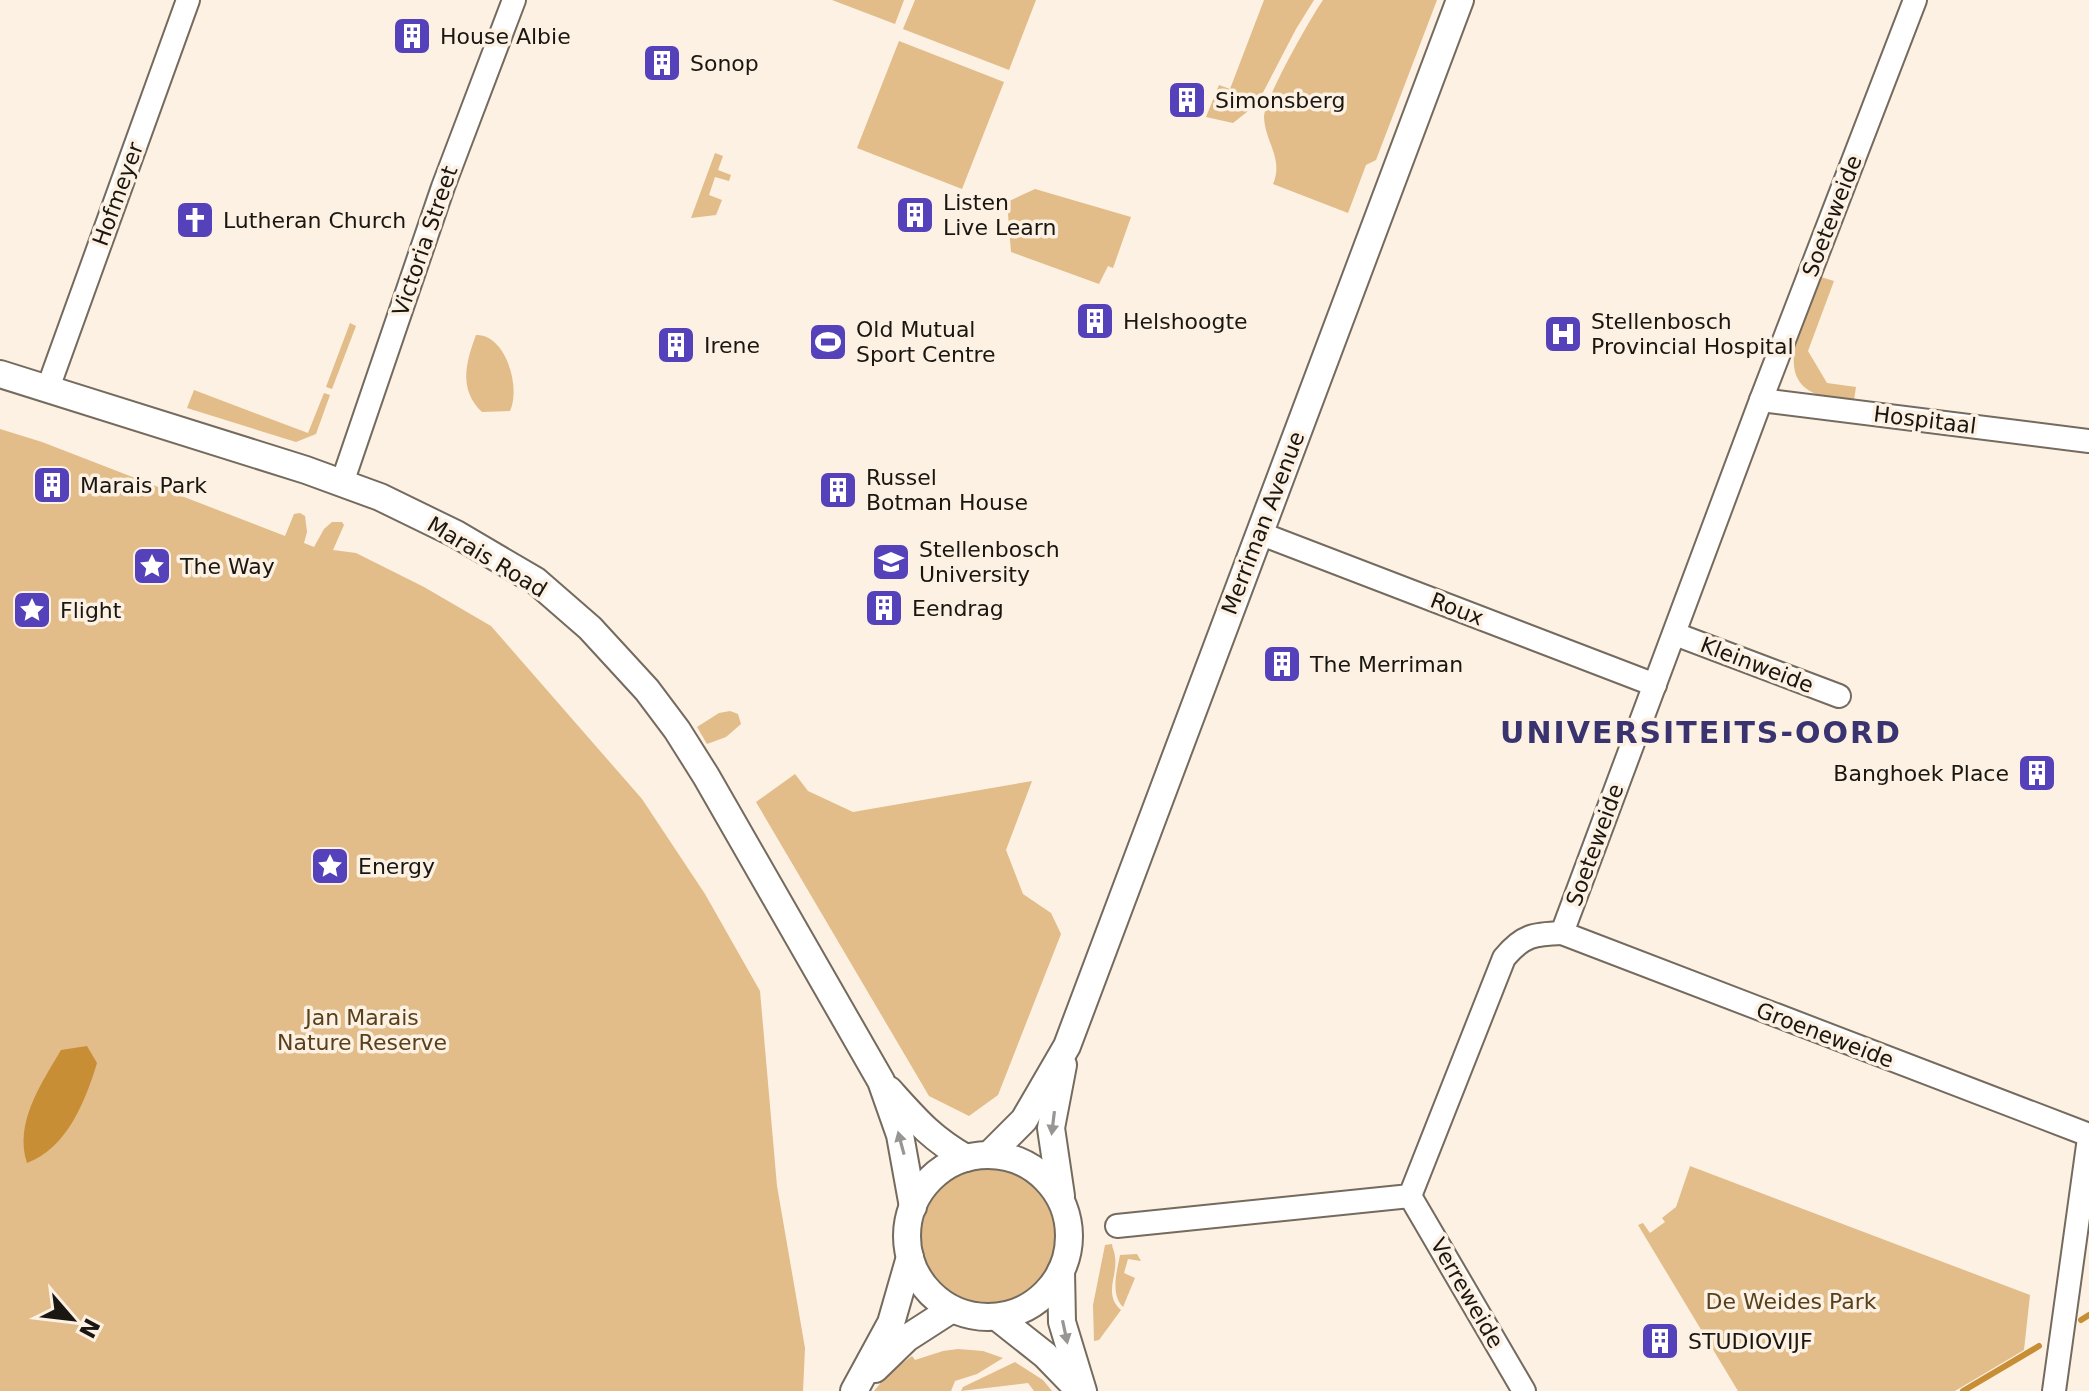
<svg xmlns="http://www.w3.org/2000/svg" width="2089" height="1391" viewBox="0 0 2089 1391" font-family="'DejaVu Sans',sans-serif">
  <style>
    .green { fill: #e2bc89 }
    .water { fill: #c78e35 }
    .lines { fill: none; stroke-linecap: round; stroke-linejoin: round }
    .stream { stroke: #c78e35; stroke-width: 6 }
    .minor-casing { stroke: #746a5e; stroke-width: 26 }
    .tertiary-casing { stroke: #746a5e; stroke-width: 30 }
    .minor { stroke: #fff; stroke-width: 22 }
    .tertiary { stroke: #fff; stroke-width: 26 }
    .oneway { fill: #989694 }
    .labels { text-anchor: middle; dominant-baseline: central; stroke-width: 7; stroke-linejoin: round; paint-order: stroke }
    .poi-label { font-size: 22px; fill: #1a1611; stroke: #fcf1e2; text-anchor: start }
    .street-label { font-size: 22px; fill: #1a1611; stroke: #fcf1e2 }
    .park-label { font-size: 22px; fill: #59401c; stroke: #fcf1e2 }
    .district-label { font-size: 30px; font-weight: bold; letter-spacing: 2px; fill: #39336f; stroke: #fcf1e2 }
  </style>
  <rect width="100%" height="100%" fill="#fcf1e2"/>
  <g class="green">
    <path d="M832 0H904L895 24Z"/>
    <path d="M915 0H1036L1009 70 903 29Z"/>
    <path d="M1264 0H1314L1296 29 1257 104 1233 123 1206 117 1219 85 1230 89Z"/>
    <path d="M1323 0H1437L1376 160 1366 165 1348 213 1273 184C1284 159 1265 142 1264 117 1264 100 1311 17 1323 0Z"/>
    <path d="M899 41 1004 82 962 189 857 148Z"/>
    <path d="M715 153 723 156 718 170 731 175 729 181 715 177 709 195 722 200 716 215 691 218Z"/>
    <path d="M1035 189 1131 217 1113 268 1108 266 1099 284 1011 252 1007 202Z"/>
    <path d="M1821 277 1834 281 1808 351 1827 383 1856 387 1854 400C1844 399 1833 399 1823 396 1765 382 1809 309 1821 277Z"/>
    <path d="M350 323 356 326 332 389 326 387Z"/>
    <path d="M476 335C506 334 521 388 510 411L482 412C458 389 466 362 476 335Z"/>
    <path d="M194 390 308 433 324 393 330 395 316 434 296 442 187 408Z"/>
    <path d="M0 429 42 442 285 536 294 514 300 513 305 516 307 532 304 543 314 547 324 529 332 522H342L344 525 333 550 356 553 424 587 491 626 642 799 705 894 760 991 777 1186 805 1348 803 1391H0Z"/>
    <path d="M730 711 738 714 741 724 726 737 707 744 697 727 719 713Z"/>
    <path d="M795 774 808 791 853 812 1032 781 1006 850 1023 894 1051 913 1061 934 998 1095 969 1116 929 1096 756 802Z"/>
    <path d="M1690 1166 2030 1295 2024 1350 1955 1391H1738L1638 1225 1643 1223 1650 1233 1665 1222 1662 1218 1676 1207Z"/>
    <circle cx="987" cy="1237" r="70"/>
    <path d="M1112 1244C1112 1248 1115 1252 1115 1257 1118 1276 1103 1294 1121 1310L1099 1340 1094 1341 1093 1305 1105 1245Z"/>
    <path d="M1137 1254 1141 1261 1128 1259 1124 1273 1135 1278 1123 1307C1110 1294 1117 1271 1120 1255Z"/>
    <path d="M958 1349 983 1351 1003 1358 977 1374 955 1381 951 1391H874L889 1373 912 1356 915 1360 943 1351Z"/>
    <path d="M1015 1362 1043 1380 1052 1391H1034L1028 1383 961 1391 963 1387Z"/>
  </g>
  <path class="water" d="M87 1046 97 1063C85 1102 67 1148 27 1163 14 1123 41 1084 61 1050Z"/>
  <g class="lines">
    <g class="stream">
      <path d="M2081 1320 2089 1315"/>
      <path d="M1963 1391 2039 1346"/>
    </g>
    <g class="minor-casing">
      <g id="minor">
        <path d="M48 388 188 0"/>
        <path d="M1761 400 2089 441"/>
        <path d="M342 483 443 187 514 0"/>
        <path d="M1259 533 1655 685"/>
        <path d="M1675 634 1839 696"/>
        <path d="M1562 933 2089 1135"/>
        <path d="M1410 1196 1524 1391"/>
        <path d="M1117 1226 1410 1196 1504 958C1523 935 1534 934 1562 933L1761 400 1915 0"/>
        <path d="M2054 1391 2089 1138"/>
      </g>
    </g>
    <g class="tertiary-casing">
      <g id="tertiary">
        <path d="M0 374 306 470 380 497 456 534 536 581 590 628 647 690 677 730 706 776 881 1081 900 1135 913 1207"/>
        <path d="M889 1090C916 1120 931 1138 966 1158"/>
        <path d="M989 1155 1024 1120 1067 1046 1460 0"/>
        <circle cx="988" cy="1236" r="81"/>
        <path d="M1061 1196 1051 1128 1063 1065"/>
        <path d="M1061 1271 1062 1322 1083 1391"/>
        <path d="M997 1317 1045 1355 1077 1388"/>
        <path d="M875 1369 907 1338 952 1309"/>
        <path d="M854 1391 891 1323 910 1257"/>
      </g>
    </g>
    <use href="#minor" class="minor"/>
    <use href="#tertiary" class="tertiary"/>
  </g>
  <defs><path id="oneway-solid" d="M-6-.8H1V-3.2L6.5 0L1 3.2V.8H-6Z" transform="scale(2)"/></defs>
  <g class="oneway">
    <use href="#oneway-solid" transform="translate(1053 1123) rotate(97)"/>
    <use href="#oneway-solid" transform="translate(901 1143) rotate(-105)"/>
    <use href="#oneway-solid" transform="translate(1065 1332) rotate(78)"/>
  </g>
  <defs>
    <g id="building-square" transform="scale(2)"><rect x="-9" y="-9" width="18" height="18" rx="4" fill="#5541b9" stroke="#fcf1e2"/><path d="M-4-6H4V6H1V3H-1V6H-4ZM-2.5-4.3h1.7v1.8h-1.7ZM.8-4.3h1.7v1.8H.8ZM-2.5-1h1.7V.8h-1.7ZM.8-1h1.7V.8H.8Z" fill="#fff"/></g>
    <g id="church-square" transform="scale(2)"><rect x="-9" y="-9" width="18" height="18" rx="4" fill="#5541b9" stroke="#fcf1e2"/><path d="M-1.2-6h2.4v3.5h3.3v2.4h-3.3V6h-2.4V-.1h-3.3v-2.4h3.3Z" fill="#fff"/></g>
    <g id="hospital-square" transform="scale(2)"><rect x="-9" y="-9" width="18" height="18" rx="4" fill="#5541b9" stroke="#fcf1e2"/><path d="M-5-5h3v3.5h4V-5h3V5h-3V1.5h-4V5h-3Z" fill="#fff"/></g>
    <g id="stadium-square" transform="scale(2)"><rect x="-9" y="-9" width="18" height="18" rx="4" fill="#5541b9" stroke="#fcf1e2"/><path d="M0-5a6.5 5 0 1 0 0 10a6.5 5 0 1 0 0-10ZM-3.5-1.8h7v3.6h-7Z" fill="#fff"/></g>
    <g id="university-square" transform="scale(2)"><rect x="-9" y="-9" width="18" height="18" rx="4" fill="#5541b9" stroke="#fcf1e2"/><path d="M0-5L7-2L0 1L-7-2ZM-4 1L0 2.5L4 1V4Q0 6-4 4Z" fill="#fff"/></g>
    <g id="sight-square" transform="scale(2)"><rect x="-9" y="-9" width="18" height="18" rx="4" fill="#5541b9" stroke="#fcf1e2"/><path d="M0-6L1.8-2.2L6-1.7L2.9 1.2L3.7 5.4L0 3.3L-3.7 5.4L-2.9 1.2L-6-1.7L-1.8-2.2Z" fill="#fff"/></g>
  </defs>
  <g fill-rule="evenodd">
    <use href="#building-square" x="412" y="36"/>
    <use href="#building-square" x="662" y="63"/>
    <use href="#building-square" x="1187" y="100"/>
    <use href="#building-square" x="915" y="215"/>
    <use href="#church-square" x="195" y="220"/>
    <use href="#building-square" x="1095" y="321"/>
    <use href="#hospital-square" x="1563" y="334"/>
    <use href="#stadium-square" x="828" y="342"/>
    <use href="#building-square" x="676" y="345"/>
    <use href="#building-square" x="52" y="485"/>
    <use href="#building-square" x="838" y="490"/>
    <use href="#university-square" x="891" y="562"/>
    <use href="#sight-square" x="152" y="566"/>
    <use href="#building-square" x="884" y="608"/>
    <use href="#sight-square" x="32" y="610"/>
    <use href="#building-square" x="1282" y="664"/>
    <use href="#building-square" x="2037" y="773"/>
    <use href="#sight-square" x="330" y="866"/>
    <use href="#building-square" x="1660" y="1341"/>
  </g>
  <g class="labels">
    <g class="poi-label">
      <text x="440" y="36">House Albie</text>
      <text x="690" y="63">Sonop</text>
      <text x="1215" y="100">Simonsberg</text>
      <text x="943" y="202">Listen<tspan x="943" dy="25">Live Learn</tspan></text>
      <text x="223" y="220">Lutheran Church</text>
      <text x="1123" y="321">Helshoogte</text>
      <text x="1591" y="321">Stellenbosch<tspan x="1591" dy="25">Provincial Hospital</tspan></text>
      <text x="856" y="329">Old Mutual<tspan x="856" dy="25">Sport Centre</tspan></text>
      <text x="704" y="345">Irene</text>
      <text x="866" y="477">Russel<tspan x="866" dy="25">Botman House</tspan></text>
      <text x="80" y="485">Marais Park</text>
      <text x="919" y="549">Stellenbosch<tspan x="919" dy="25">University</tspan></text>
      <text x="180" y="566">The Way</text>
      <text x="912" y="608">Eendrag</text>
      <text x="60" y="610">Flight</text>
      <text x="1310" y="664">The Merriman</text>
      <text x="2009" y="773" text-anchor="end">Banghoek Place</text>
      <text x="358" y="866">Energy</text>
      <text x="1688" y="1341">STUDIOVIJF</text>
    </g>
    <g class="street-label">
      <text transform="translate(118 194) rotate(-70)">Hofmeyer</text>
      <text transform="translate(1832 216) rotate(-69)">Soeteweide</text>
      <text transform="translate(425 241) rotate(-71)">Victoria Street</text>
      <text transform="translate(1925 420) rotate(7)">Hospitaal</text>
      <text transform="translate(1263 523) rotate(-69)">Merriman Avenue</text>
      <text transform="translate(487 557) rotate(31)">Marais Road</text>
      <text transform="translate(1457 609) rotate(21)">Roux</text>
      <text transform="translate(1757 665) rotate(21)">Kleinweide</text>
      <text transform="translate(1595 845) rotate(-70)">Soeteweide</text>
      <text transform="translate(1825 1035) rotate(21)">Groeneweide</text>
      <text transform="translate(1467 1293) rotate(60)">Verreweide</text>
    </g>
    <g class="park-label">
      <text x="362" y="1017">Jan Marais<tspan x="362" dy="25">Nature Reserve</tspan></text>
      <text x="1791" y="1301">De Weides Park</text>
    </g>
    <g class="district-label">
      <text x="1701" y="732">UNIVERSITEITS-OORD</text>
    </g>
  </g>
  <g transform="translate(72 1319) rotate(118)" stroke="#fcf1e2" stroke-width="6" paint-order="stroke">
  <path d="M0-6L14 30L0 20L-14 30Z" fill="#1a1611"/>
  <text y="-12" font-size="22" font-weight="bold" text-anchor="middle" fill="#1a1611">N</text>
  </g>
</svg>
